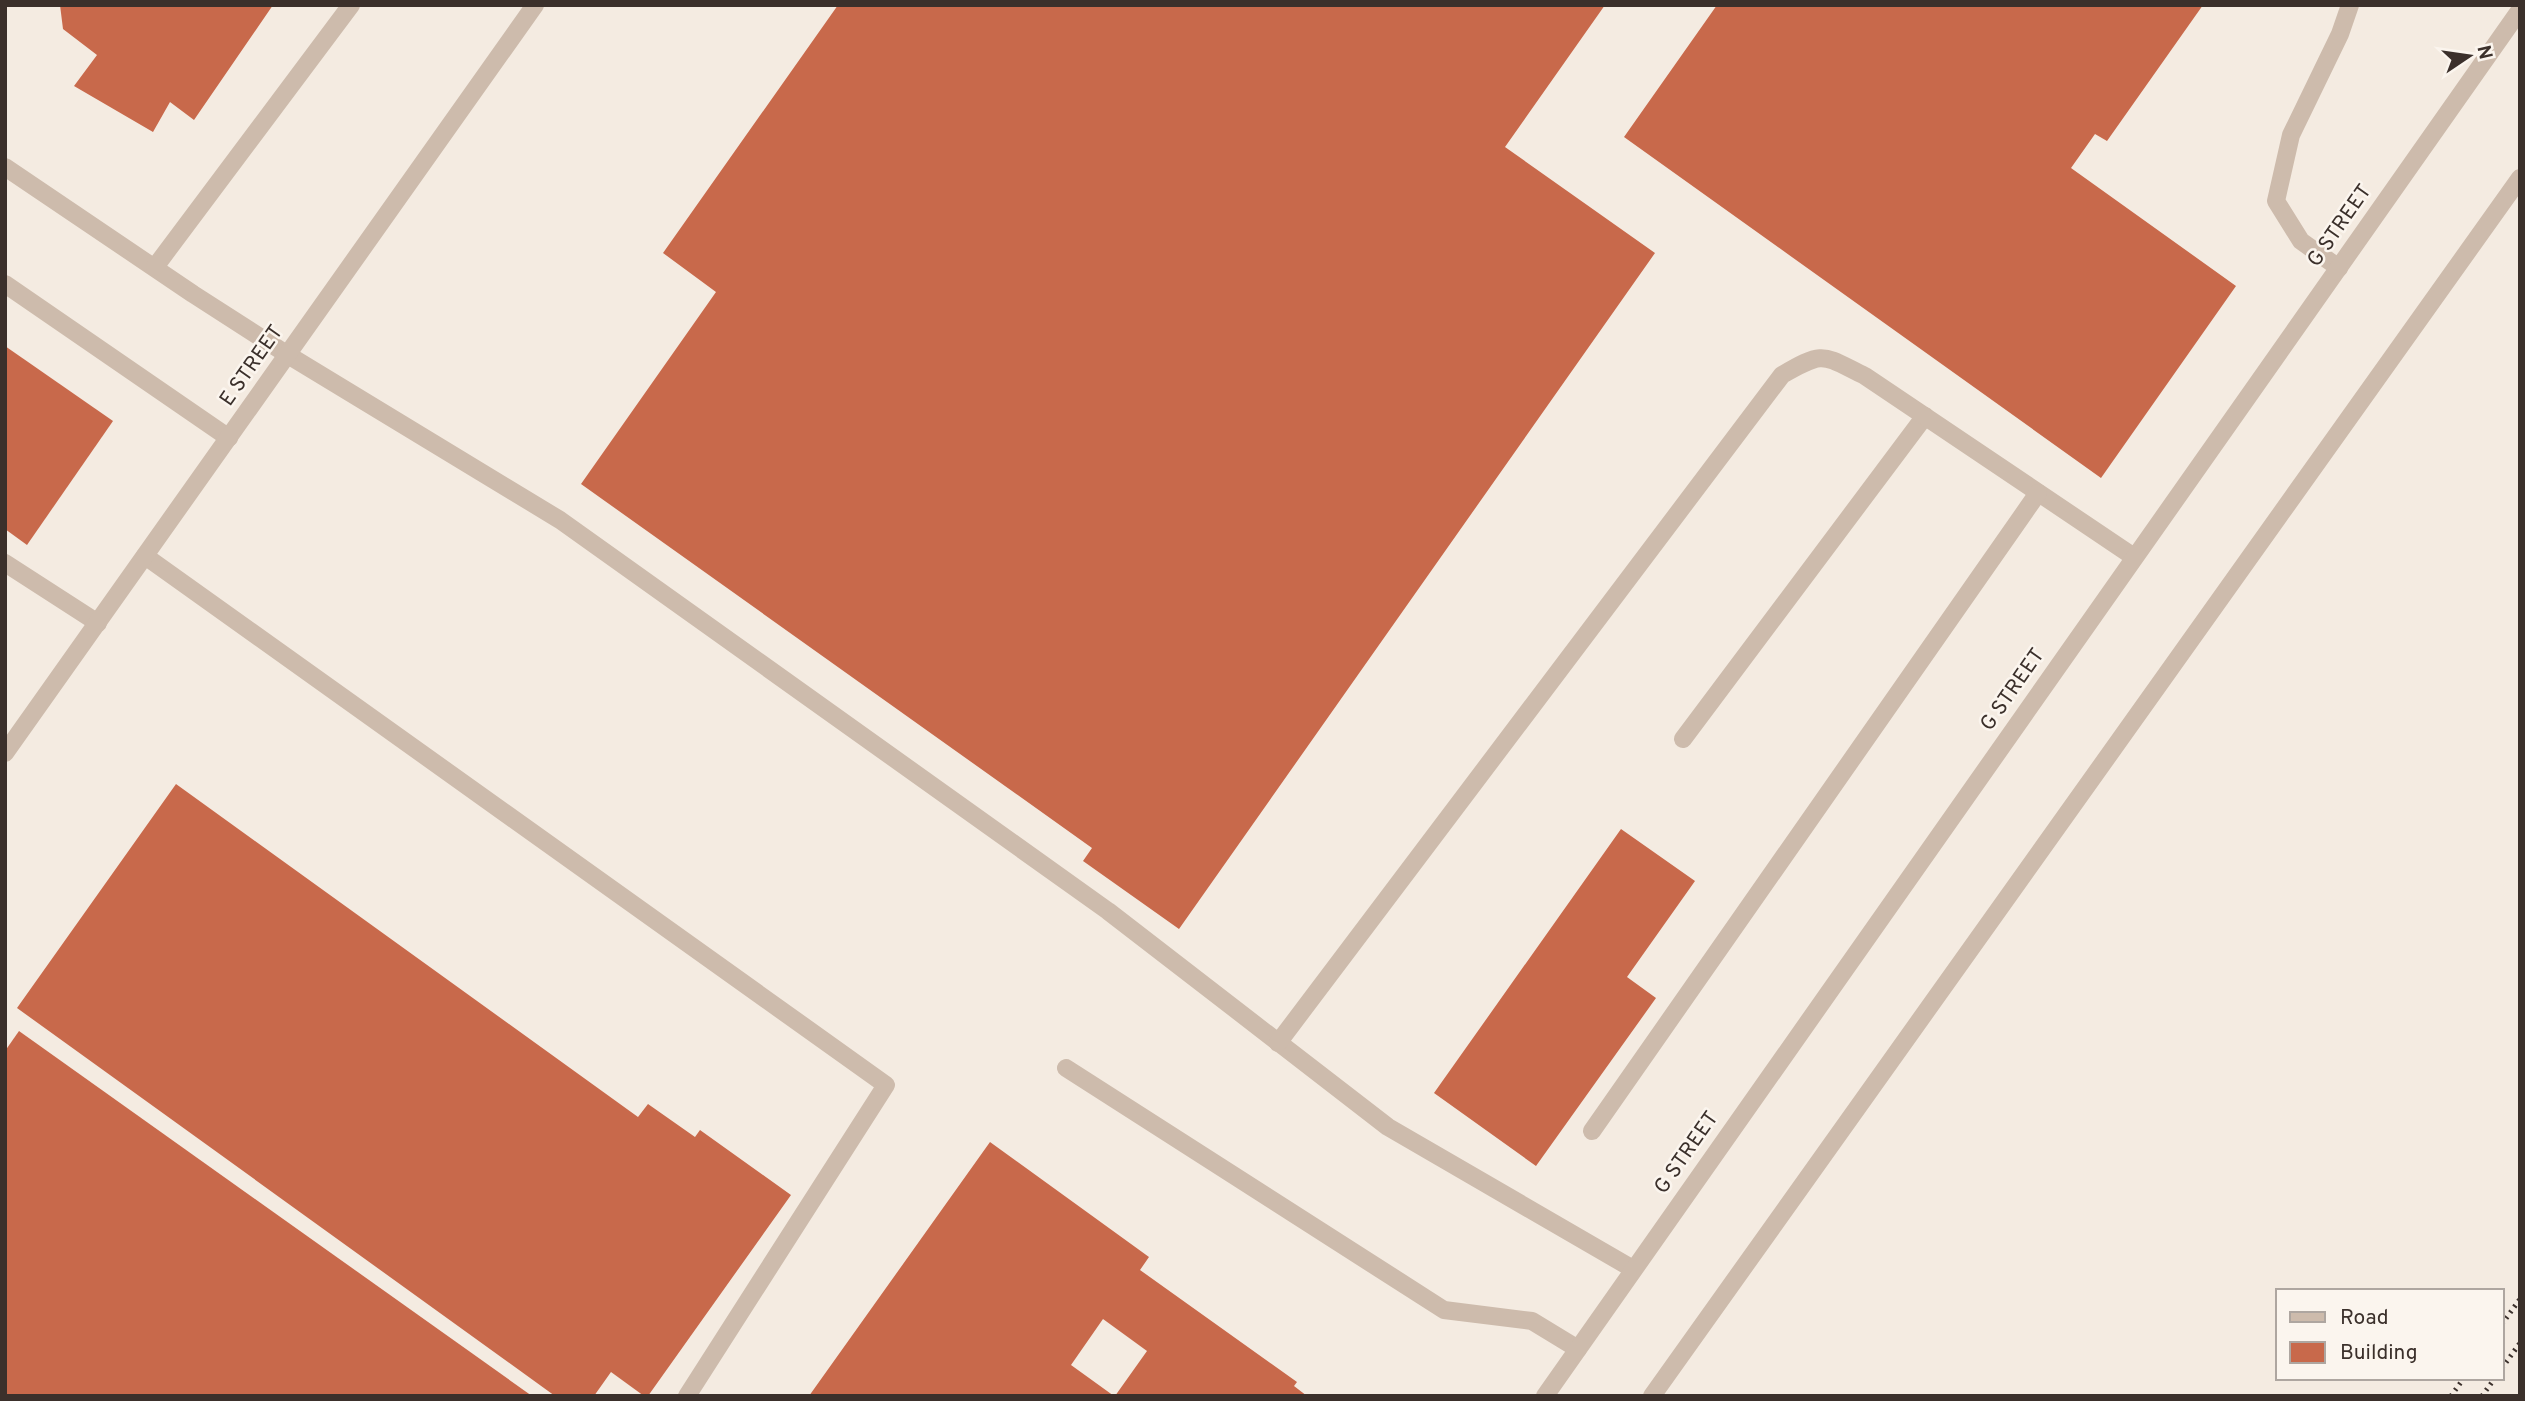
<svg xmlns="http://www.w3.org/2000/svg" width="2525" height="1401" viewBox="0 0 2525 1401" font-family="Overpass,sans-serif">
  <style>
    .building { fill: #c8694b }
    .lines { fill: none; stroke-linecap: round; stroke-linejoin: round }
    .service { stroke: #cdbbac; stroke-width: 18 }
    .tertiary { stroke: #cdbbac; stroke-width: 18 }
    .rail { stroke: #3b302b; stroke-width: 5; stroke-dasharray: 2 5; stroke-linecap: butt }
    .labels { text-anchor: middle; dominant-baseline: central; stroke-width: 5; stroke-linejoin: round; paint-order: stroke }
    .street-label { font-size: 21px; fill: #3b302b; stroke: #fbf5ee }
  </style>
  <rect width="100%" height="100%" fill="#f4ebe1"/>
  <g class="building">
    <path d="M60 5H273L194 120 170 102 153 132 74 86 97 55 63 29Z"/>
    <path d="M838 5H1605L1505 147 1655 253 1179 929 1083 861 1092 848 581 484 716 292 663 253Z"/>
    <path d="M1717 5H2203L2107 141 2095 134 2071 168 2236 286 2101 478 1624 137Z"/>
    <path d="M5 346 113 421 27 545 5 529Z"/>
    <path d="M176 784 638 1117 648 1104 695 1137 700 1130 791 1195 648 1396H644L611 1372 594 1396H555L17 1008Z"/>
    <path d="M1621 829 1695 881 1627 977 1656 998 1536 1166 1434 1093Z"/>
    <path d="M19 1031 532 1396H5V1051Z"/>
    <path d="M990 1142 1149 1257 1140 1270 1297 1382 1294 1386 1307 1396H1115L1147 1351 1103 1319 1071 1365 1114 1396H809Z"/>
  </g>
  <g class="lines">
    <g class="service">
      <path d="M5 167 193 294 288 355 560 520 1108 911 1388 1127 1633 1269"/>
      <path d="M155 267 351 5"/>
      <path d="M2339 268 2301 241 2276 201 2291 135 2340 34 2350 5"/>
      <path d="M5 284 229 438"/>
      <path d="M145 556 886 1085 687 1396"/>
      <path d="M5 563 98 623"/>
      <path d="M1683 739 1925 416"/>
      <path d="M1278 1043 1782 375C1825 350 1822 355 1865 376L2134 557"/>
      <path d="M1066 1068 1444 1310 1532 1321 1578 1349"/>
      <path d="M1592 1131 2038 493"/>
    </g>
    <g class="tertiary">
      <path d="M5 753 535 5"/>
      <path d="M1545 1396 2520 10"/>
      <path d="M1652 1396 2520 178"/>
    </g>
    <g class="rail">
      <path d="M2502 1324 2520 1299"/>
      <path d="M2502 1368 2520 1343"/>
      <path d="M2451 1396 2464 1378"/>
      <path d="M2482 1396 2495 1378"/>
    </g>
  </g>
  <g class="labels">
    <g class="street-label">
      <text transform="translate(2340 226) rotate(-55)">G STREET</text>
      <text transform="translate(252 366) rotate(-55)">E STREET</text>
      <text transform="translate(2013 690) rotate(-55)">G STREET</text>
      <text transform="translate(1687 1153) rotate(-55)">G STREET</text>
    </g>
  </g>
  <rect width="2525" height="1401" fill="none" stroke="#3b302b" stroke-width="14"/>
  <rect x="2276" y="1289" width="228" height="91" fill="#fbf5ee" stroke="#aea6a0" stroke-width="2"/>
  <rect x="2290" y="1312" width="35" height="10" fill="#cdbbac" stroke="#aea6a0" stroke-width="2"/>
  <text x="2340" y="1324" font-size="21" fill="#3b302b">Road</text>
  <rect x="2290" y="1342" width="35" height="21" fill="#c8694b" stroke="#aea6a0" stroke-width="2"/>
  <text x="2340" y="1359" font-size="21" fill="#3b302b">Building</text>
  <g transform="translate(2469 56) rotate(77)" stroke="#fbf5ee" stroke-width="5" paint-order="stroke">
  <path d="M0-5L12 26L0 18L-12 26Z" fill="#3b302b"/>
  <text y="-10" font-size="19" font-weight="bold" text-anchor="middle" fill="#3b302b">N</text>
  </g>
</svg>
